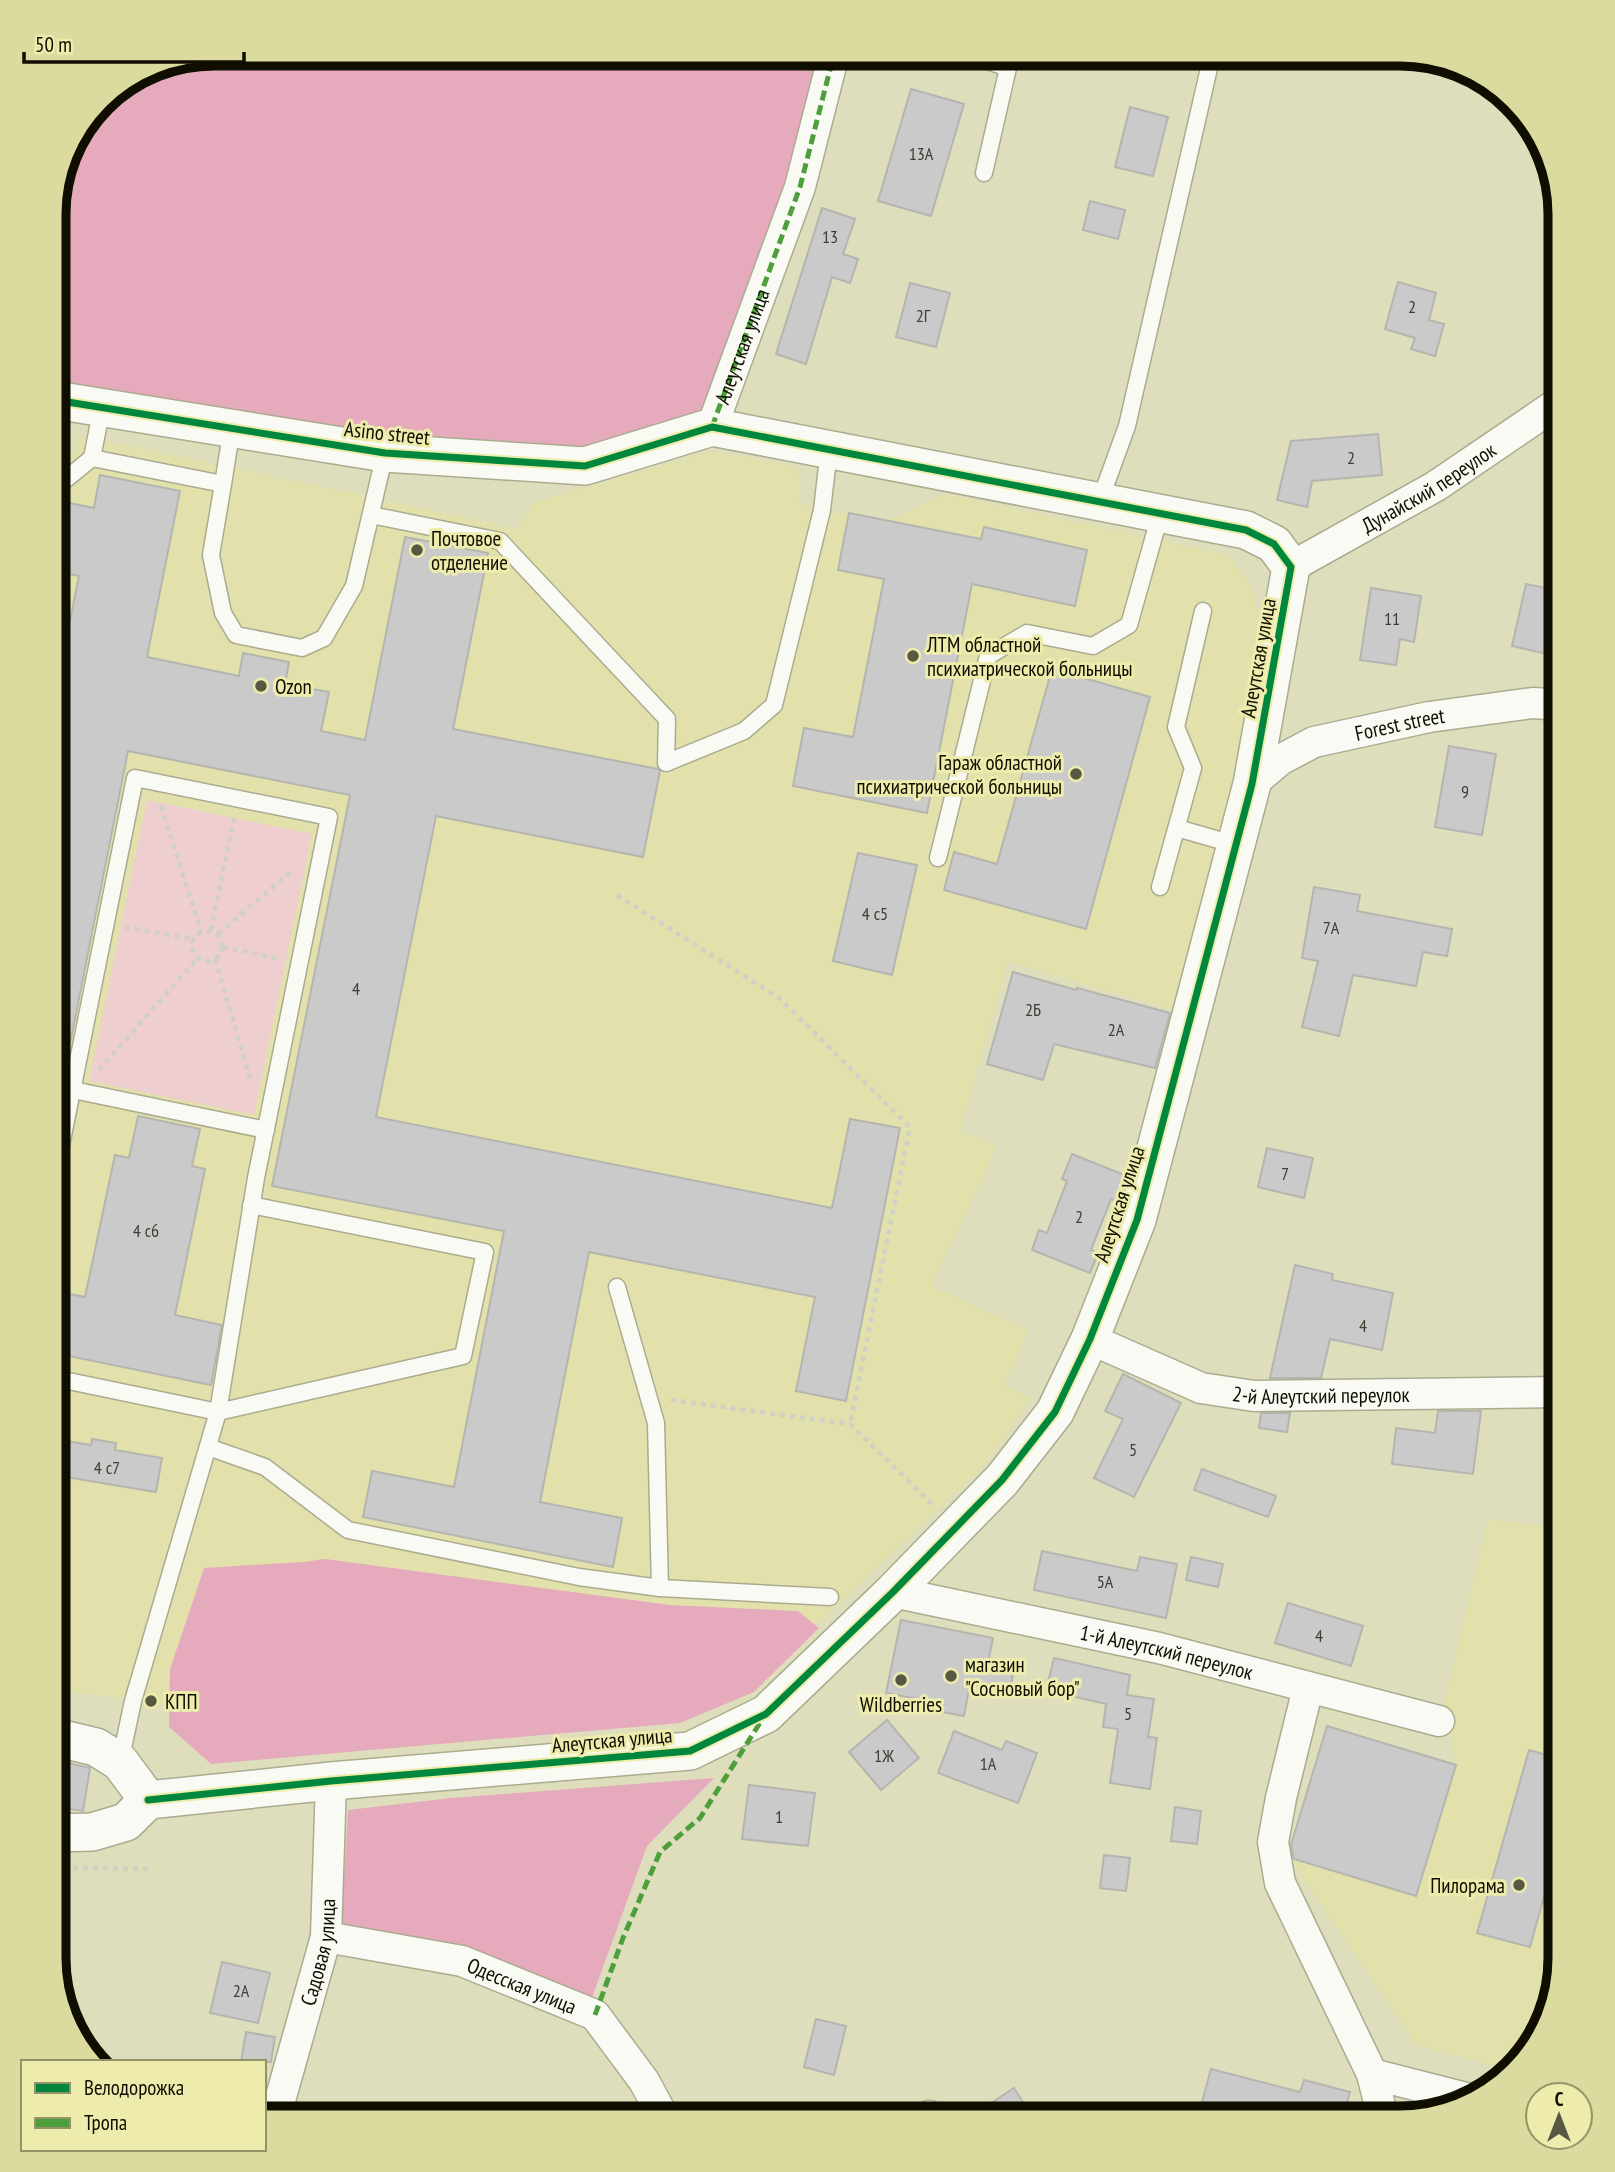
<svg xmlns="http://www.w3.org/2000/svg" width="1615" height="2172" viewBox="0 0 1615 2172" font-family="'PT Sans Narrow',sans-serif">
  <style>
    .built { fill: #e2e1ab }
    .green { fill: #eececf }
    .forest { fill: #e5aabb }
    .building { fill: #cbcaca; stroke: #b5b5b0; stroke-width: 2 }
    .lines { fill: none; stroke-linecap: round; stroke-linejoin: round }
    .service-casing { stroke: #abab90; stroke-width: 19 }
    .minor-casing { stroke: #abab90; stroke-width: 33 }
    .tertiary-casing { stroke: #abab90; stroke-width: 40 }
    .path { stroke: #d0d0c5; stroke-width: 4.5; stroke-dasharray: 5 5; stroke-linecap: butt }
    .service { stroke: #fafaf5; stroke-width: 16 }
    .minor { stroke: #fafaf5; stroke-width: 30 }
    .tertiary { stroke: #fafaf5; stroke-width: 37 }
    .quiet { stroke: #4d9f3c; stroke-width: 5; stroke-dasharray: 10 5; stroke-linecap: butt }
    .cycleway-casing { stroke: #edecad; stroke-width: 11 }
    .cycleway { stroke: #00873e; stroke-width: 7 }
    .poi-dot { fill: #575742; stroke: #edecad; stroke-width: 2.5 }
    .labels { text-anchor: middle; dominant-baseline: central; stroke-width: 6; stroke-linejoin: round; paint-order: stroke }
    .number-label { font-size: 18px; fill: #3e3d32 }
    .street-label { font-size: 21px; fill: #0f0e00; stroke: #edecad }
    .poi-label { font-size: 21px; fill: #0f0e00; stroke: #edecad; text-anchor: start }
    .rim { fill: none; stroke: #0f0e00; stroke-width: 9 }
  </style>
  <rect width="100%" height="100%" fill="#dedebc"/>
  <g class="built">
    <path d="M78 435 519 529 533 503 712 451 796 466 801 485 798 503 822 510 888 521 945 494 1228 555 1252 586 1262 636 1246 731 1173 1010 1008 962 960 1131 997 1147 931 1286 1029 1331 1003 1385 1032 1398 983 1466 750 1688 351 1714 156 1704 54 1689 55 448 75 452Z"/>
    <path d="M1488 1519 1561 1529V1958L1539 2037 1509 2070 1417 2045 1288 1857 1416 1896 1456 1765 1444 1705Z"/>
  </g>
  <path class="green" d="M147 800 312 834 254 1115 89 1081Z"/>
  <g class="forest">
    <path d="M215 54H827L794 184 704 419 584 452 386 437 55 385V204L71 143 109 94 154 66Z"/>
    <path d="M325 1559 670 1605 798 1611 819 1628 754 1692 680 1723 211 1764 169 1727 170 1669 204 1568 303 1562Z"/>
    <path d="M714 1778 647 1846 590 2003 487 1954 341 1932 348 1810 451 1798Z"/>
  </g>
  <g class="building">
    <path d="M911 89 964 104 931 216 878 201Z"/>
    <path d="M1130 107 1168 117 1153 176 1115 167Z"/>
    <path d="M1090 201 1125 210 1118 239 1083 230Z"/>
    <path d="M822 208 855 219 843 254 858 259 850 283 832 277 806 364 776 354Z"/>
    <path d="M1398 282 1436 293 1429 320 1444 324 1435 356 1411 349 1415 338 1385 329Z"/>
    <path d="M910 283 950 293 936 347 896 337Z"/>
    <path d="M1378 434 1382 475 1312 481 1307 507 1277 500 1291 441Z"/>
    <path d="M100 475 180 491 147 657 239 676 243 653 289 662 285 684 329 692 321 731 365 740 405 537 488 553 453 729 658 769 660 771 643 857 436 816 376 1117 832 1208 850 1119 900 1128 846 1401 796 1391 815 1297 589 1252 540 1502 622 1518 613 1567 363 1517 372 1471 454 1487 504 1231 272 1186 350 795 128 751 66 1064 54 1063 55 648 64 650 79 576 55 571V552L64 502 94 508Z"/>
    <path d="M849 513 981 539 984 527 1087 550 1075 606 972 584 927 813 793 786 804 728 853 737 884 579 838 570Z"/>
    <path d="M1526 584 1561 591V657L1512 646Z"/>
    <path d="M1371 588 1421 596 1414 642 1400 639 1396 665 1360 660Z"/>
    <path d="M1052 669 1150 697 1086 929 944 890 954 852 997 864Z"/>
    <path d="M1449 746 1496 754 1482 835 1435 827Z"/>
    <path d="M858 853 917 865 892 975 833 961Z"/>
    <path d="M1314 887 1360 895 1357 911 1452 929 1447 956 1423 952 1416 986 1353 975 1339 1036 1302 1027 1318 961 1302 958Z"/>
    <path d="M1013 972 1076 990 1077 988 1170 1013 1155 1068 1054 1044 1043 1080 987 1064Z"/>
    <path d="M138 1116 200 1129 192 1166 205 1169 175 1315 222 1325 211 1385 54 1353V1291L85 1297 115 1155 129 1158Z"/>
    <path d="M1267 1148 1313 1158 1304 1198 1258 1187Z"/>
    <path d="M1072 1154 1127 1176 1118 1202 1111 1199 1091 1250 1098 1253 1090 1273 1032 1250 1039 1230 1047 1233 1067 1181 1062 1179Z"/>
    <path d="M1295 1265 1333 1274 1332 1280 1393 1293 1382 1350 1330 1339 1321 1378H1270Z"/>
    <path d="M1123 1374 1181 1403 1134 1497 1094 1478 1123 1419 1105 1411Z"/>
    <path d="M1438 1411H1481L1473 1474 1392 1464 1396 1428 1435 1433Z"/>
    <path d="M1261 1413H1290L1287 1432 1259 1428Z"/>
    <path d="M54 1439 91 1445 92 1439 116 1443 115 1450 162 1458 156 1492 54 1475Z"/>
    <path d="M1202 1469 1276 1496 1268 1517 1194 1490Z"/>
    <path d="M1042 1551 1137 1571 1140 1557 1177 1564 1166 1618 1034 1590Z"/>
    <path d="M1191 1557 1223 1564 1218 1587 1186 1580Z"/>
    <path d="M1288 1603 1363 1626 1351 1666 1275 1643Z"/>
    <path d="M901 1620 993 1638 988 1663 1014 1668 1010 1691 970 1684 964 1716 905 1705 913 1698 886 1693Z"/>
    <path d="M1054 1658 1130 1675 1127 1695 1154 1699 1148 1737 1157 1738 1150 1789 1110 1783 1118 1729 1103 1727 1106 1704 1046 1690Z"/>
    <path d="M887 1720 919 1758 881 1790 849 1752Z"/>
    <path d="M1327 1726 1456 1765 1416 1896 1294 1859 1291 1845Z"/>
    <path d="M954 1731 1002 1750 1006 1741 1037 1753 1018 1803 938 1773Z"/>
    <path d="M1529 1750 1561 1759V1836L1530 1947 1477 1933Z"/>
    <path d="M54 1760 90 1768 83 1811 54 1807Z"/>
    <path d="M749 1785 815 1793 808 1846 742 1839Z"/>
    <path d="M1175 1807 1201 1811 1197 1844 1171 1841Z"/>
    <path d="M1104 1855 1130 1858 1126 1891 1100 1888Z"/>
    <path d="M222 1962 270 1973 258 2023 210 2013Z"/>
    <path d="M816 2019 846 2026 834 2075 804 2067Z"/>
    <path d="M246 2032 275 2037 271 2062H241Z"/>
    <path d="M1211 2069 1300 2092 1304 2080 1350 2092 1343 2118H1233L1200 2109Z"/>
    <path d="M1014 2088 1033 2118H969Z"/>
  </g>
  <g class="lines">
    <g class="service-casing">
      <g id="service">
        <path d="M967 54 1008 68 984 173"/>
        <path d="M92 458 102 407"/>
        <path d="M223 484 232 428"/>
        <path d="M55 488 92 458 223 484 211 555 223 613 236 635 302 648 324 638 354 586 385 453"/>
        <path d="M1099 503 1127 426 1212 55"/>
        <path d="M371 515 500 541 667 719 666 763 744 731 774 705 822 510 829 450"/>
        <path d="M1177 828 1236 845"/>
        <path d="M938 858 988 656 1027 633 1093 646 1129 625 1160 515"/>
        <path d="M1160 887 1193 768 1176 727 1203 611"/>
        <path d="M73 1090 266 1130"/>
        <path d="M54 1180 135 778 329 817 256 1178 218 1412 133 1701 120 1762"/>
        <path d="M617 1287 656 1423 660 1588"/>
        <path d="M54 1378 218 1412 463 1356 485 1252 251 1205"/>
        <path d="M208 1447 265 1467 348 1530 579 1577 660 1588 830 1597"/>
      </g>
    </g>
    <g class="minor-casing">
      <g id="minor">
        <path id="s1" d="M712 427 800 187 834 54"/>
        <path id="s2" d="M1291 567 1436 486 1561 401"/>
        <path id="s3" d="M1252 784 1280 760 1314 742 1429 717 1533 703 1561 705"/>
        <path id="s4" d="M1090 1339 1201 1388 1254 1396 1561 1392"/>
        <path id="s5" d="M893 1592 1159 1648 1439 1721"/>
        <path d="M1308 1688 1281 1798 1273 1842 1280 1883 1372 2074 1466 2098"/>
        <path id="s6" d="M326 1937 462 1961 595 2015 644 2081 664 2118"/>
        <path d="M1372 2074 1383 2118"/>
        <path id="s7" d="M275 2118 326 1937 331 1781"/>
        <path d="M925 2118 929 2116"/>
      </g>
    </g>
    <g class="tertiary-casing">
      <g id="tertiary">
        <path d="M55 400 385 453 585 466 712 427 1246 530 1274 544 1291 567 1252 784 1137 1220 1090 1339 1055 1412 1002 1480 893 1592 766 1714 690 1751 331 1781 148 1800"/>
        <path d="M54 1737 96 1747 120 1762 148 1800"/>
        <path d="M54 1833 92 1832 126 1822 148 1800"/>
      </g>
    </g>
    <g class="path">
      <path d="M161 806 201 931"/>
      <path d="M617 895 779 998 910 1127 850 1424"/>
      <path d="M125 927 193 939"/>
      <path d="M211 930 234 818"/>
      <circle cx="207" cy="946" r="15"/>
      <path d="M218 934 294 869"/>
      <path d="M223 947 279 959"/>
      <path d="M215 959 251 1082"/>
      <path d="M99 1070 198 958"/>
      <path d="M671 1400 850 1424 933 1505"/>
      <path d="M73 1868 148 1869"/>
    </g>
    <use href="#service" class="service"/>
    <use href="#minor" class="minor"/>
    <use href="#tertiary" class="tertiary"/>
    <g class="quiet">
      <path d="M712 427 800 187 834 54"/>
      <path d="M595 2015 623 1938 660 1852 700 1818 763 1718"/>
      <path d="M929 2116 939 2118"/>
    </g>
    <g class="cycleway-casing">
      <path id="cycleway" d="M55 400 385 453 585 466 712 427 1246 530 1274 544 1291 567 1252 784 1137 1220 1090 1339 1055 1412 1002 1480 893 1592 766 1714 690 1751 331 1781 148 1800"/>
    </g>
    <use href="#cycleway" class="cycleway"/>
  </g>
  <g class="poi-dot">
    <circle cx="417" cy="550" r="7"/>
    <circle cx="913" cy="656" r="7"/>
    <circle cx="261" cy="686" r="7"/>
    <circle cx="1076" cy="774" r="7"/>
    <circle cx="951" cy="1676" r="7"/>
    <circle cx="901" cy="1680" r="7"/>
    <circle cx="151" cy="1701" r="7"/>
    <circle cx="1519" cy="1885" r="7"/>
  </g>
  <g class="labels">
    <g class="number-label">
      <text x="921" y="153">13А</text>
      <text x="830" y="236">13</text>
      <text x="1412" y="306">2</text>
      <text x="923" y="315">2Г</text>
      <text x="1351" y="457">2</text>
      <text x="1392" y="618">11</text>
      <text x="1465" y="791">9</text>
      <text x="875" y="913">4 с5</text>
      <text x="1331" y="927">7А</text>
      <text x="356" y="988">4</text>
      <text x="1033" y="1009">2Б</text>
      <text x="1116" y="1029">2А</text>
      <text x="1285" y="1173">7</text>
      <text x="1079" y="1216">2</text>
      <text x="146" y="1230">4 с6</text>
      <text x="1363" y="1325">4</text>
      <text x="1133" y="1449">5</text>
      <text x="107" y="1467">4 с7</text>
      <text x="1105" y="1581">5А</text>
      <text x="1319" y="1635">4</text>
      <text x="1128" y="1713">5</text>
      <text x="884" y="1755">1Ж</text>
      <text x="988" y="1763">1А</text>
      <text x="779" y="1816">1</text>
      <text x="241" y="1990">2А</text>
    </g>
    <g class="street-label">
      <text stroke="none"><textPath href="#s1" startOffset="86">Алеутская улица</textPath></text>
      <text transform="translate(387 433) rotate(6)">Asino street</text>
      <text stroke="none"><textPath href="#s2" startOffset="159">Дунайский переулок</textPath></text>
      <text transform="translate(1258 658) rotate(-80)">Алеутская улица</text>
      <text stroke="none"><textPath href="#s3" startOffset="163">Forest street</textPath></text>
      <text transform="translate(1119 1204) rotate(-72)">Алеутская улица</text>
      <text stroke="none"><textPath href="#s4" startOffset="242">2-й Алеутский переулок</textPath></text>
      <text stroke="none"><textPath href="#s5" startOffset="280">1-й Алеутский переулок</textPath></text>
      <text transform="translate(612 1740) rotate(-5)">Алеутская улица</text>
      <text stroke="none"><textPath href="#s7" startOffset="172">Садовая улица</textPath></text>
      <text stroke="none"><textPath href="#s6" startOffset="203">Одесская улица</textPath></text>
    </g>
    <g class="poi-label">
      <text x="431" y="538">Почтовое<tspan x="431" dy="24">отделение</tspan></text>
      <text x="927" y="644">ЛТМ областной<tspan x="927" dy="24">психиатрической больницы</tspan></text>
      <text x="275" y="686">Ozon</text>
      <text x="1062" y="762" text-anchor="end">Гараж областной<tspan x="1062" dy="24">психиатрической больницы</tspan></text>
      <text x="965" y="1664">магазин<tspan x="965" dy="24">"Сосновый бор"</tspan></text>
      <text x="165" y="1701">КПП</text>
      <text x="901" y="1704" text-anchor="middle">Wildberries</text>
      <text x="1505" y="1885" text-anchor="end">Пилорама</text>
    </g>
  </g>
  <path d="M0 0H1615V2172H0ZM214 66H1400A148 148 0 0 1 1548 214V1958A148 148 0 0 1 1400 2106H214A148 148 0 0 1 66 1958V214A148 148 0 0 1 214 66Z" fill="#dbda9f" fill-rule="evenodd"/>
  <path class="rim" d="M214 66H1400A148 148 0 0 1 1548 214V1958A148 148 0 0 1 1400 2106H214A148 148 0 0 1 66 1958V214A148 148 0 0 1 214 66Z"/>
  <rect x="21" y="2060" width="245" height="91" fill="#edecad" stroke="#949368" stroke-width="2"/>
  <rect x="35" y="2083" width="35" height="10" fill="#00873e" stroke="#949368" stroke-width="2"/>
  <text x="84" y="2095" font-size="21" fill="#0f0e00">Велодорожка</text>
  <rect x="35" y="2118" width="35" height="10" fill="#4d9f3c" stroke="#949368" stroke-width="2"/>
  <text x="84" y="2130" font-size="21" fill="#0f0e00">Тропа</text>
  <g transform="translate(1559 2116)"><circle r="33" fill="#edecad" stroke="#949368" stroke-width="2"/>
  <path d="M0-5L12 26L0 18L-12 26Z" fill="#575742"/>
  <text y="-10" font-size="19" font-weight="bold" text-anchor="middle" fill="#0f0e00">С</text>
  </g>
  <path d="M24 52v10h220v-10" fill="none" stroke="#0f0e00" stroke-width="3.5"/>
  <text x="35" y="52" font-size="21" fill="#0f0e00" stroke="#edecad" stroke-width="5" paint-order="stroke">50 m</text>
</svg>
